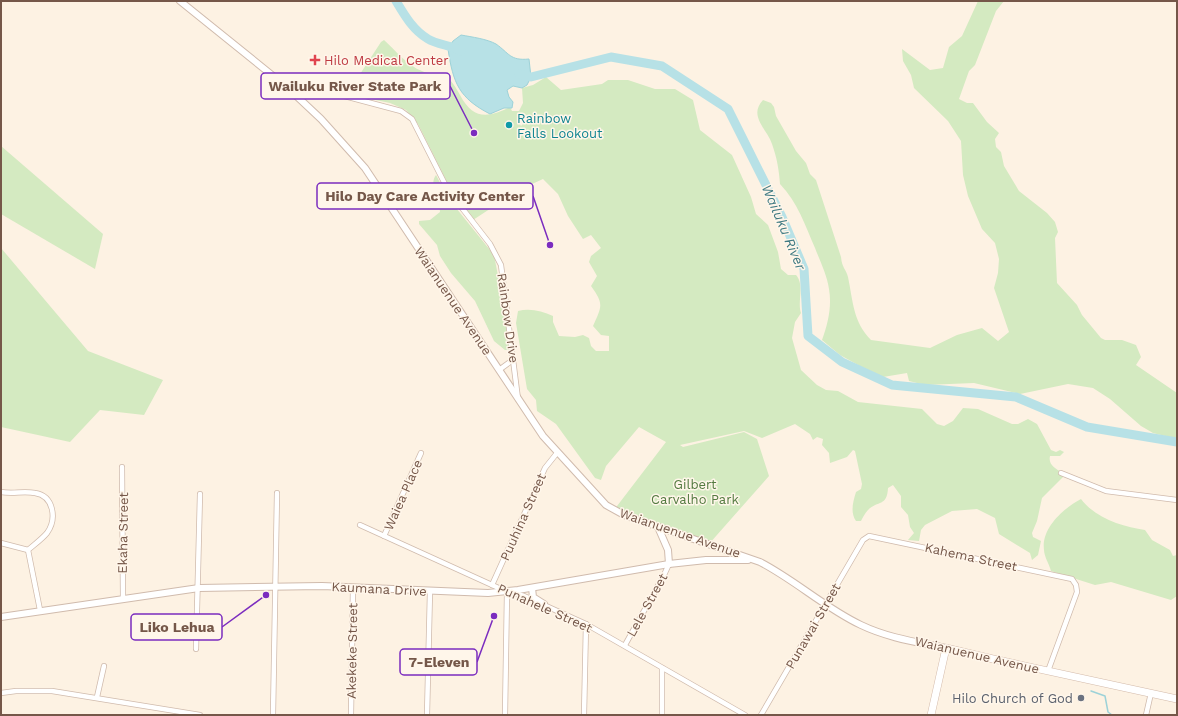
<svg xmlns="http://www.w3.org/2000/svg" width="1178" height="716" viewBox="0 0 1178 716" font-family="'Work Sans',sans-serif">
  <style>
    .green { fill: #d4eac1; fill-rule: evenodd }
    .water { fill: #b7e1e6; stroke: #9dd2d8 }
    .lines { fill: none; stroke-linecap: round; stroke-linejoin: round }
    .stream { stroke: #9dd2d8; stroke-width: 1.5 }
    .river { stroke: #b7e1e6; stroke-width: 9 }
    .minor-casing { stroke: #d0bbad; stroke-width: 6 }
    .tertiary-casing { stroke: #d0bbad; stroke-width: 8 }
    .secondary-casing { stroke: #d3baaa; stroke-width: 8 }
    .minor { stroke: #fff; stroke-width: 4.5 }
    .tertiary { stroke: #fff; stroke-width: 6 }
    .secondary { stroke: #fff; stroke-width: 7 }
    .health-dot { fill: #e0444e; stroke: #fff6ea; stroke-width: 1.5 }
    .culture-dot { fill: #0f9aa8; stroke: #fff6ea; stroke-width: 1.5 }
    .worship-dot { fill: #6b7280; stroke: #fff6ea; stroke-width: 1.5 }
    .labels { text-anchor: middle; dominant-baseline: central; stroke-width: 3; stroke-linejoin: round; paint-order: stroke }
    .health-label { font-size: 13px; fill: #be3a42; stroke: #fff6ea; text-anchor: start }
    .culture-label { font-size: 13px; fill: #0d838f; stroke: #fff6ea; text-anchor: start }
    .street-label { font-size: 13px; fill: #755749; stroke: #fff6ea }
    .park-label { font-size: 13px; fill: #547b41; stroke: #fff6ea }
    .worship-label { font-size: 13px; fill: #5b616d; stroke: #fff6ea; text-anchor: end }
    .water-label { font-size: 14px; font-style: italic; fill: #3f7a82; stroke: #fff6ea }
    .leader { fill: none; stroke: #7b2cbf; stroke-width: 1.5 }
    .callout-dot { fill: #7b2cbf; stroke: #fff6ea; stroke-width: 1.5 }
    .callout { fill: #fff6ea; stroke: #7b2cbf; stroke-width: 1.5 }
    .callout-label { font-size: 14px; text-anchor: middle; font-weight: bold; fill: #755749 }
  </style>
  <rect width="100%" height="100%" fill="#fdf2e3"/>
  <g class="green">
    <path d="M978 1H1004L996 11 975 65 969 71 959 99 967 103H973L987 122 999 133 995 139 996 147 1001 152 1004 166 1019 191 1047 213 1055 222 1058 232 1055 238 1057 283 1077 305 1082 315 1101 338 1105 340H1122L1136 345 1141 357 1136 365 1177 393V439L1153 433 1141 426 1110 399 1093 388 1068 384 1020 394 974 383 925 385 909 381 907 373 883 377 878 376 840 355 822 340C828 324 832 306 829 289 827 275 820 261 815 248 805 225 798 203 780 184 779 170 777 158 772 144 767 129 748 116 763 100L771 103 774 107 776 116 796 151 806 163 810 174 816 180 841 257C842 268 846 269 848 277 853 301 853 322 871 340L930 348 957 335 982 328 998 341 1009 332 994 288 998 273 999 259 995 243 982 229 968 196 963 175 961 141 948 121 914 88 911 75 903 61 902 49 930 70 943 68 949 47 962 36Z"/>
    <path d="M384 40C395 50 408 66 422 71 429 75 438 71 445 76 452 80 456 88 460 95 473 120 488 118 510 107L512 111H519L523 103 522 88 533 85 546 77 561 90 602 84 608 80H628L655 89H675L693 100 700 130 732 155 751 197 756 214 768 225 778 252 781 269 788 275H796C805 285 797 302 801 313L795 322 792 338 801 370 817 385 826 390 838 391 858 402 922 409 937 424 944 426 953 421 963 408 978 409 1012 424H1018L1028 419 1037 424 1051 450 1056 452 1060 450 1064 452 1060 456H1050C1048 464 1055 469 1062 472L1064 476 1042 498 1037 521 1032 533 1033 537 1041 541 1038 555 1032 560 1030 553 999 534 995 518 977 509 952 511 925 525 921 530 919 541 908 540 914 533 910 527 908 515 901 507V496L893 485 888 488C887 507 878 500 868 510 865 513 863 517 861 521H856C850 512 853 502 856 492L861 489 862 484 855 451 853 450 847 457 830 463 829 453 822 445 823 439 817 437 813 440 810 434 795 424 762 438 744 431 680 445 683 447 744 432 757 439 769 476 709 544 614 510 666 442 639 427 606 466 601 480 595 478 556 424 537 411 536 400 527 389 516 323 518 311C530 308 542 311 553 316V322L559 336 575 337 583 335 589 338 591 346 596 351H609V336L601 335 593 326C602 306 604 304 591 286L597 276 589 262 591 256 601 248 591 235 583 239 568 216 558 194 543 179 519 190 473 220 450 188 418 124 406 110 390 103 347 94 381 42ZM527 115 529 118 521 126 518 120Z"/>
    <path d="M1 146 103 234 95 269 1 214Z"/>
    <path d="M436 175 448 198 494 255 504 307 509 350H505L494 341 475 301 451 273 440 256 437 245 419 224V221L430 220 440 212C440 200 428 186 436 175Z"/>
    <path d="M1 248 88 351 163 380 144 415 100 410 70 442 1 427Z"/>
    <path d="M1081 499C1095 518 1123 527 1145 530L1152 540 1170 550 1173 556 1177 555V596L1171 600 1111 582 1095 585 1051 571C1049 564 1044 556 1044 550 1041 528 1064 508 1081 499Z"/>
  </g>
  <path class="water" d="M461 35C472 37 487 39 496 44 509 53 510 61 529 59L531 77 527 85 522 88 513 86 507 90 509 97 513 102 512 108H504L490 114C459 98 453 83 448 49L453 41Z"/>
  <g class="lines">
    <path class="stream" d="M1091 691 1105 696 1108 712 1112 715"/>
    <g class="river">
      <path d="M396 1C405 16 413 30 428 39 438 45 451 45 461 51"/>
      <path d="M519 74 531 77 611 57 662 66 728 109 782 217 804 269 808 336 842 362 892 385 1016 397 1087 427 1177 442"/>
    </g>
    <g class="minor-casing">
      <g id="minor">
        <path d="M288 88 299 77 337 94 401 111 412 119 448 190 490 244 501 265 518 399"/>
        <path d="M499 370 514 359"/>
        <path d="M122 467 123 599"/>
        <path d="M1061 473 1106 491 1177 500"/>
        <path d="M1 492C12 494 24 491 35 493 54 496 57 519 47 533 42 539 35 544 28 550L40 610"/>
        <path d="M360 525 503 590 524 596 586 624 745 715"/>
        <path d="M384 536 421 453"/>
        <path d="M1 543 28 550"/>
        <path d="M492 585 545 468 557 453"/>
        <path d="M625 645 664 575 669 564"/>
        <path d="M196 649 200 494"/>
        <path d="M1 693 16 691H52L200 715"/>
        <path d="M97 697 104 666"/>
        <path d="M273 715 277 493"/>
        <path d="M351 715 353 587"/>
        <path d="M427 715 430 591"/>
        <path d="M505 715 507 592"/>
        <path d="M584 715 586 624"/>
        <path d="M662 715V668"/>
        <path d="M761 715 863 540 869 536 1072 579 1076 585 1077 592 1048 671"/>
        <path d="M1146 715 1151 693"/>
      </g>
    </g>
    <g class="tertiary-casing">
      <g id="tertiary">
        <path d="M180 1 288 88 321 119 365 168 543 436 606 505 624 515 760 562C795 580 825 608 861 625 888 638 917 642 946 648"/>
        <path d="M658 527 668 550 669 564"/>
        <path d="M532 588 533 597 544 604"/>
        <path d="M1 617 199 588 322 586 488 593 518 590 669 564 706 560H748"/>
      </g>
    </g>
    <g class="secondary-casing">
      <path id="secondary" d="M931 715 946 648 993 659 1177 699"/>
    </g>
    <use href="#minor" class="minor"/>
    <use href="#tertiary" class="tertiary"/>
    <use href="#secondary" class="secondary"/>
  </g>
  <path class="health-dot" d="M313 54h4v4h4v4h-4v4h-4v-4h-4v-4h4z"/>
  <circle class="culture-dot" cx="509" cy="125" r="4"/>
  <circle class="worship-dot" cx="1081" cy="698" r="4"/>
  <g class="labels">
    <g class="health-label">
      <text x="324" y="60">Hilo Medical Center</text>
    </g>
    <g class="culture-label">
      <text x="517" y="118">Rainbow<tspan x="517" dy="15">Falls Lookout</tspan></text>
    </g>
    <g class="street-label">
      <text transform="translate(453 301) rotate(56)">Waianuenue Avenue</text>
      <text transform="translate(508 318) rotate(82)">Rainbow Drive</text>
      <text transform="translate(403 495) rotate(-66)">Waiea Place</text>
      <text transform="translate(523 517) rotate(-66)">Puuhina Street</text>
      <text transform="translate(123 533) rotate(-89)">Ekaha Street</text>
      <text transform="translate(680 533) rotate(19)">Waianuenue Avenue</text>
      <text transform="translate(971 557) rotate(12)">Kahema Street</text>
      <text transform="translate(379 589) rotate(3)">Kaumana Drive</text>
      <text transform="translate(647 605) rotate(-61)">Lele Street</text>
      <text transform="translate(545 608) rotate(24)">Punahele Street</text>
      <text transform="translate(813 626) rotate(-60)">Punawai Street</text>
      <text transform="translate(352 651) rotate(-89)">Akekeke Street</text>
      <text transform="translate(977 655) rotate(13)">Waianuenue Avenue</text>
    </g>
    <g class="park-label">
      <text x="695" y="484">Gilbert<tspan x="695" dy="15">Carvalho Park</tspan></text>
    </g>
    <g class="worship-label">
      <text x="1073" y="698">Hilo Church of God</text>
    </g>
    <g class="water-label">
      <text transform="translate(784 227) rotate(67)">Wailuku River</text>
    </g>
  </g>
  <path class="leader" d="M474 133L450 86M550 245L533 196M266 595L222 627M494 616L477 662"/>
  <g class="callout-dot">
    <circle cx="474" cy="133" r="4"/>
    <circle cx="550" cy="245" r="4"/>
    <circle cx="266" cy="595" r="4"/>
    <circle cx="494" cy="616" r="4"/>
  </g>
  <g class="callout">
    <rect x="261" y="73" width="189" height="26" rx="4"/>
    <rect x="317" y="183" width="216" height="26" rx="4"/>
    <rect x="131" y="614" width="91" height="26" rx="4"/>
    <rect x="400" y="649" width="77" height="26" rx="4"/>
  </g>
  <g class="callout-label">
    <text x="355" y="91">Wailuku River State Park</text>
    <text x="425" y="201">Hilo Day Care Activity Center</text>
    <text x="177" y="632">Liko Lehua</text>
    <text x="439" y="667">7-Eleven</text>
  </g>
  <rect width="1178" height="716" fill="none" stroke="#755749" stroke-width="4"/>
</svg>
